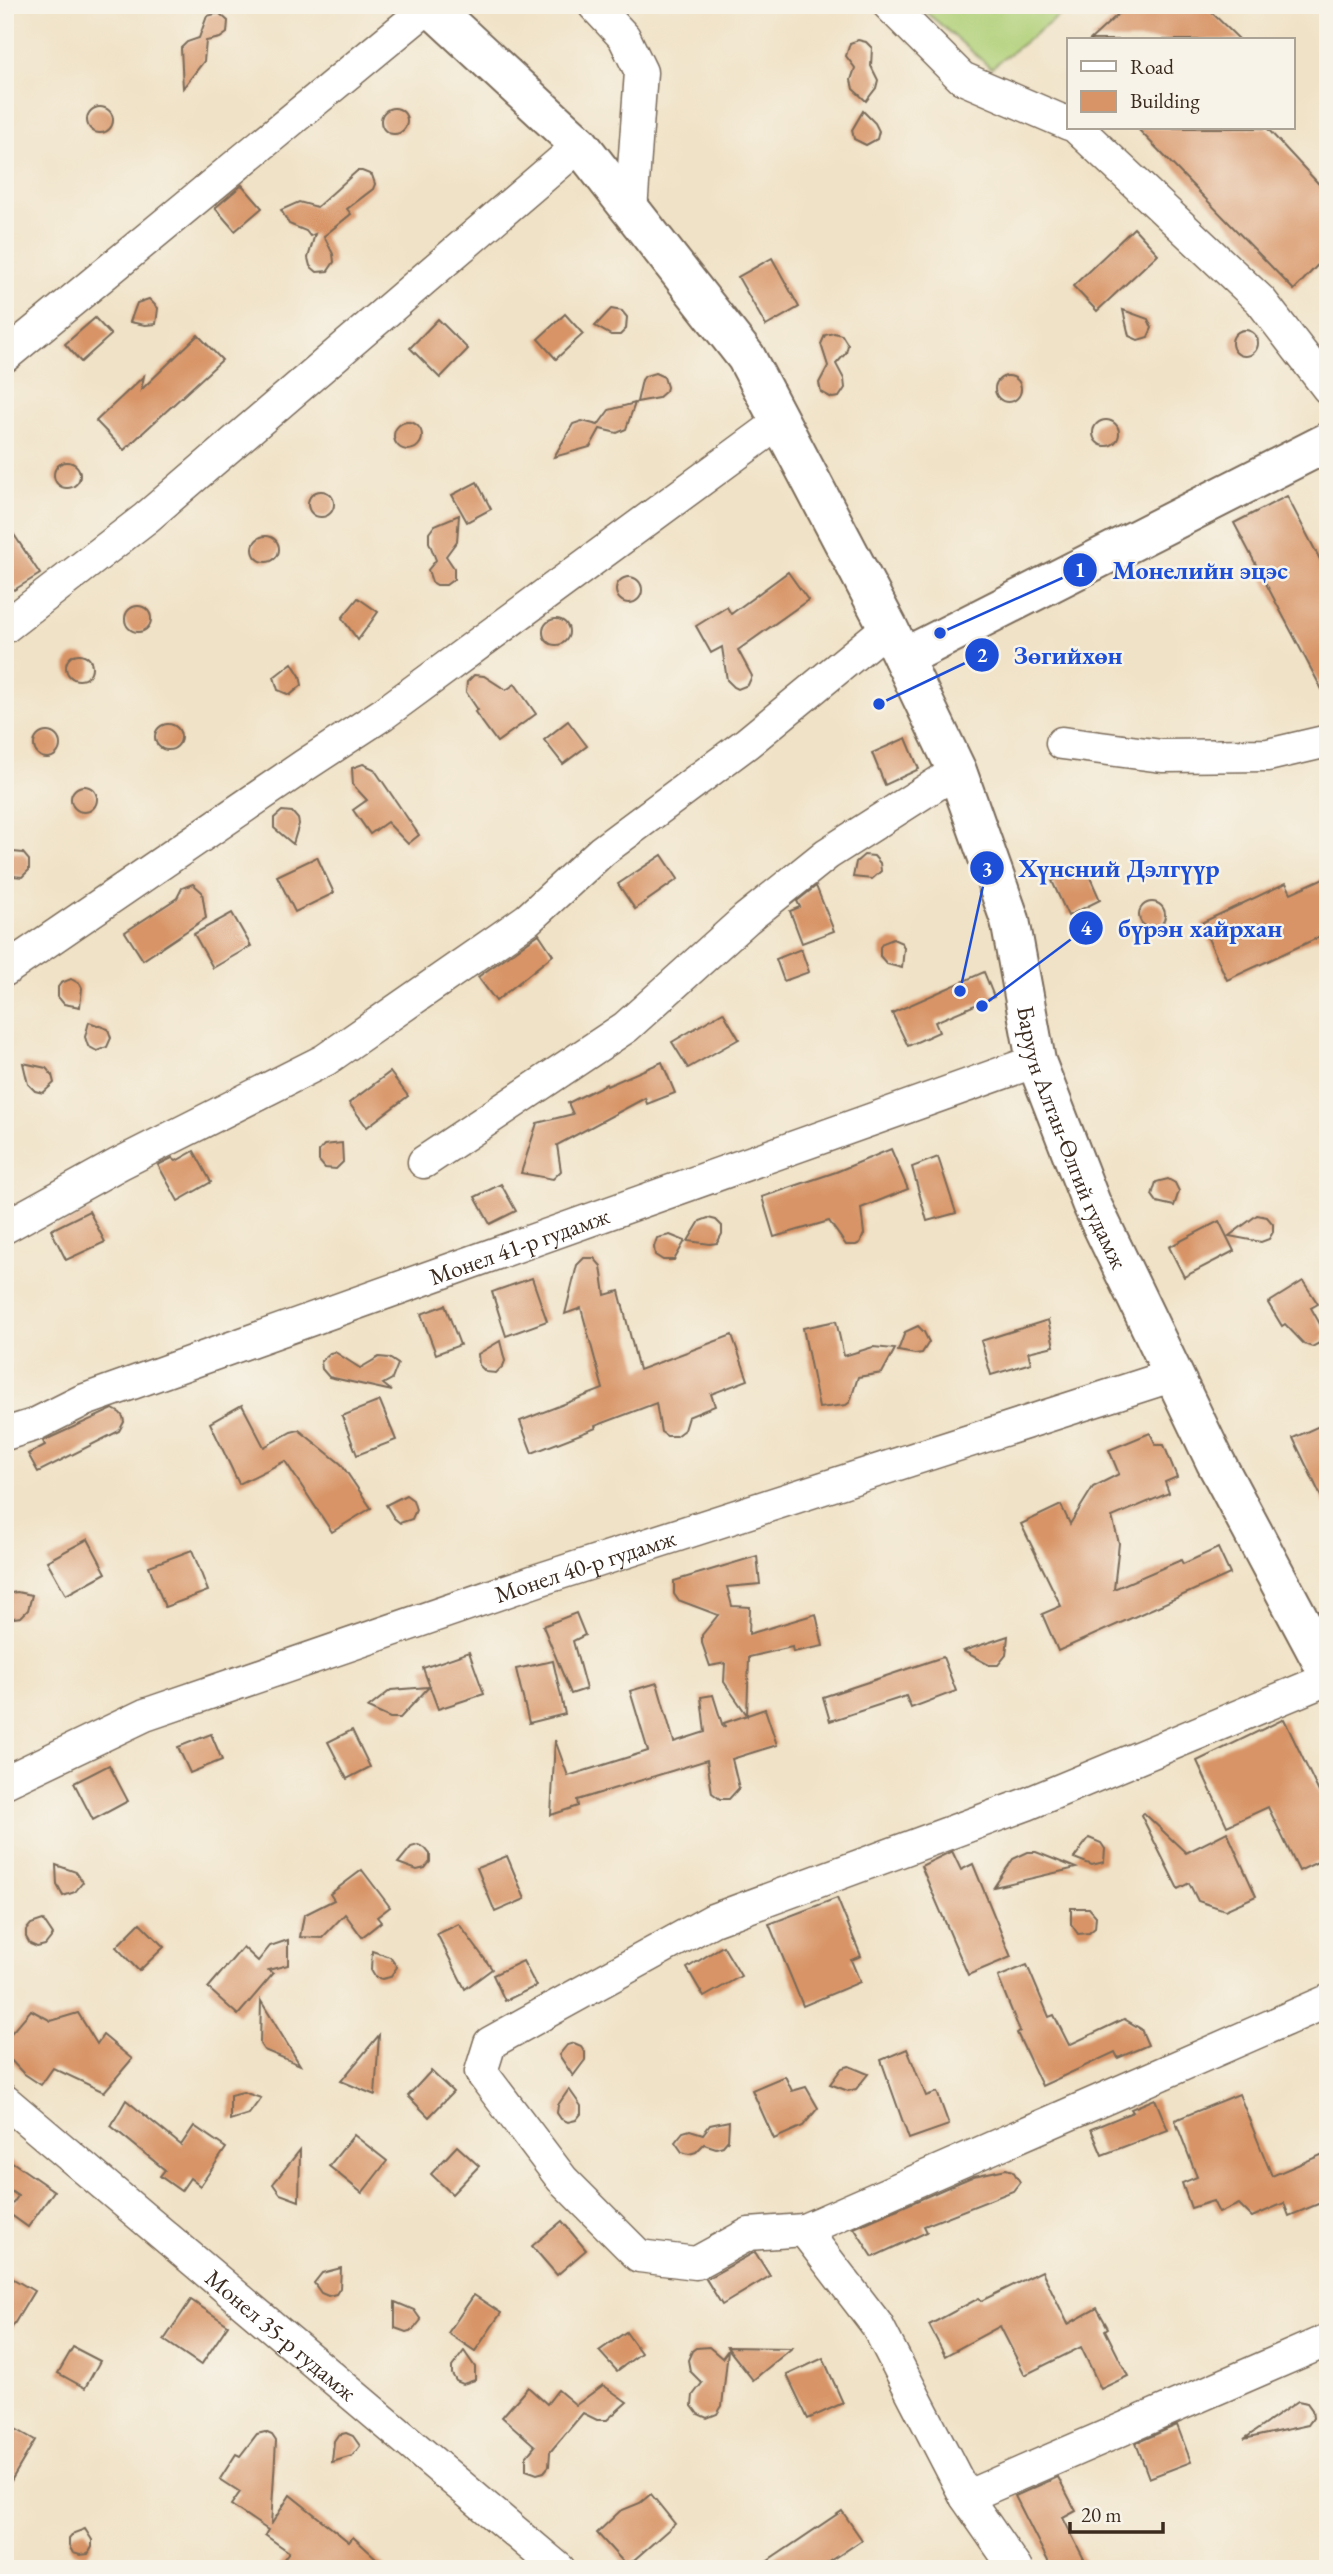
<svg xmlns="http://www.w3.org/2000/svg" width="1333" height="2574" viewBox="0 0 1333 2574" font-family="'EB Garamond',serif">
  <style>
    .green { fill: #b0d078; stroke: #767d4b; stroke-width: 2 }
    .building { fill: #d89466 }
    .lines { fill: none; stroke-linecap: round; stroke-linejoin: round }
    .minor-casing { stroke: #7a6a59; stroke-width: 35 }
    .major-casing { stroke: #7a6a59; stroke-width: 42 }
    .minor { stroke: #fff; stroke-width: 32 }
    .major { stroke: #fff; stroke-width: 38 }
    .labels { text-anchor: middle; dominant-baseline: central; stroke-width: 5; stroke-linejoin: round; paint-order: stroke }
    .street-label { font-size: 24px; fill: #3b2a1e; stroke: #f7f3e8 }
    .leader { fill: none; stroke: #1d4ed8; stroke-width: 2.5 }
    .callout-dot { fill: #1d4ed8; stroke: #f7f3e8; stroke-width: 2.5 }
    .mark-label { font-size: 21px; text-anchor: middle; font-weight: bold; fill: #fff }
    .callout-label { font-size: 26px; text-anchor: middle; font-weight: bold; fill: #1d4ed8; stroke: #f7f3e8; stroke-width: 5; stroke-linejoin: round; paint-order: stroke }
  </style>
  <rect width="100%" height="100%" fill="#f7f3e8"/>
  <filter id="ink" filterUnits="userSpaceOnUse"><feTurbulence type="fractalNoise" baseFrequency=".0143" numOctaves="2"/><feDisplacementMap in="SourceGraphic" scale="14" xChannelSelector="R" yChannelSelector="G"/><feConvolveMatrix kernelMatrix="1 2 1 2 8 2 1 2 1" color-interpolation-filters="sRGB"/></filter>
  <filter id="wash" filterUnits="userSpaceOnUse"><feTurbulence type="fractalNoise" baseFrequency=".00686" numOctaves="4" result="noise"/><feDisplacementMap in="SourceGraphic" scale="28" xChannelSelector="R" yChannelSelector="G"/><feGaussianBlur stdDeviation="1.57" result="paint"/><feColorMatrix in="noise" values="0 0 0 0 0 0 0 0 0 0 0 0 0 0 0 0 0 1.4 0 .05"/><feComposite in="paint" operator="in"/></filter>
  <g filter="url(#wash)">
    <rect width="100%" height="100%" fill="#f0e2c6"/>
    <path class="green" d="M918 5H1073L991 68Z"/>
    <g id="blocks">
      <g class="building">
        <path d="M1128 5H1204L1240 40H1090Z"/>
        <path d="M219 13 228 21 227 33 220 38 206 41 204 61 183 88 181 48 187 42 199 38 207 16Z"/>
        <path d="M858 40 866 42 872 48 871 66 878 80 876 88 866 101 853 89 851 80 855 68 846 56 850 43Z"/>
        <circle cx="100" cy="120" r="13"/>
        <circle cx="394" cy="121" r="13"/>
        <path d="M863 111 875 123 879 131 877 139 866 145 854 139 852 130Z"/>
        <path d="M1137 128H1267L1328 194V254L1294 290Z"/>
        <path d="M357 171H362L372 175 375 184 373 189 347 209 351 214 324 236 333 254 334 262 328 271 317 272 310 266 308 258 315 234 310 236 306 231 289 224 281 210 299 202 317 207Z"/>
        <path d="M242 185 262 208 235 231 215 208Z"/>
        <path d="M1134 228 1158 254 1097 311 1073 286Z"/>
        <path d="M772 258 799 307 766 326 738 277Z"/>
        <path d="M149 299 158 308 156 324 145 325 130 322 137 303Z"/>
        <path d="M611 309 622 311 627 317 626 329 620 335H611L595 326Z"/>
        <path d="M1123 310 1148 319 1152 328 1148 337 1138 340 1129 336Z"/>
        <path d="M565 314 583 334 556 359 538 339Z"/>
        <path d="M95 318 111 335 81 362 65 344Z"/>
        <path d="M438 319 468 349 440 378 410 348Z"/>
        <circle cx="1245" cy="343" r="13"/>
        <path d="M834 333 842 335 848 345 846 353 836 364 844 379 845 388 839 397 832 398 821 392 819 383 828 366 821 344 825 335Z"/>
        <path d="M198 335 222 360 124 450 96 421 144 376 141 390Z"/>
        <path d="M655 373 664 377 667 387 666 391 658 398 637 402 642 380 645 376Z"/>
        <circle cx="1008" cy="389" r="13"/>
        <path d="M635 403 626 429 617 433 600 429 590 447 554 457 573 424 582 421 598 425 609 410Z"/>
        <circle cx="1106" cy="433" r="13"/>
        <circle cx="408" cy="436" r="14"/>
        <circle cx="67" cy="475" r="13"/>
        <path d="M477 482 491 509 467 522 452 495Z"/>
        <circle cx="321" cy="504" r="13"/>
        <path d="M1287 496 1328 575V701L1234 523Z"/>
        <path d="M459 515 457 541 446 556 454 568V579L446 585H437L432 582 428 570 436 560 429 542V533L435 525Z"/>
        <path d="M5 521 40 574 14 590 5 576Z"/>
        <circle cx="266" cy="549" r="13"/>
        <path d="M788 572 808 600 738 650 752 676 748 685 738 689 734 687 727 680 722 647 711 653 696 626 727 607 731 614Z"/>
        <circle cx="629" cy="590" r="13"/>
        <path d="M358 598 378 612 358 640 342 618Z"/>
        <circle cx="138" cy="619" r="13"/>
        <circle cx="556" cy="632" r="13"/>
        <circle cx="79" cy="667" r="13"/>
        <path d="M292 663 300 676 302 685 290 695 278 690 274 677Z"/>
        <path d="M474 675 484 676 506 690 515 684 536 714 497 742 475 712 478 710 466 692 467 682Z"/>
        <path d="M568 721 587 746 563 764 544 740Z"/>
        <circle cx="168" cy="737" r="13"/>
        <circle cx="47" cy="745" r="13"/>
        <path d="M906 738 919 769 885 785 872 753Z"/>
        <path d="M363 764 374 769 419 835 408 844 387 822 370 834 353 810 367 800 353 785 352 768Z"/>
        <circle cx="84" cy="799" r="13"/>
        <path d="M282 811 292 812 298 819 299 824 293 844 274 828V818Z"/>
        <path d="M13 852 23 853 29 860V870L22 877 5 875V860Z"/>
        <path d="M662 855 678 879 635 909 618 884Z"/>
        <path d="M864 855 874 856 880 863 881 871 872 879 853 877 856 862Z"/>
        <path d="M317 857 334 893 295 912 277 876Z"/>
        <path d="M1085 866 1100 900 1068 916 1052 881Z"/>
        <path d="M1328 876V933L1227 980 1201 923 1286 883 1291 893Z"/>
        <path d="M193 884 202 892 206 918 143 960 125 932 177 898 182 888Z"/>
        <path d="M816 886 834 931 802 943 790 911 800 907 797 901Z"/>
        <circle cx="1152" cy="915" r="13"/>
        <path d="M232 913 251 946 213 968 194 934Z"/>
        <path d="M539 934 553 955 496 1001 478 977Z"/>
        <path d="M893 939 902 943 904 948 902 968 887 964 880 956V947L883 943Z"/>
        <path d="M801 949 809 972 784 981 776 959Z"/>
        <path d="M984 972 994 997 935 1022 939 1032 908 1046 892 1013Z"/>
        <path d="M71 979 80 984 82 988 80 1007 64 1004 58 997V987L61 983Z"/>
        <path d="M723 1012 739 1039 688 1068 672 1042Z"/>
        <path d="M89 1022 108 1029 111 1038 107 1047 97 1051 88 1046 85 1037Z"/>
        <path d="M662 1062 675 1093 647 1104 645 1098 557 1145 561 1171 553 1179 521 1173 537 1123 573 1114 568 1103 606 1084 607 1086Z"/>
        <path d="M23 1063 46 1068 52 1075 54 1083 43 1093 35 1091 28 1084Z"/>
        <path d="M390 1072 408 1096 367 1127 349 1103Z"/>
        <path d="M342 1143 343 1162 336 1169 325 1168 319 1161V1151L324 1145Z"/>
        <path d="M891 1149 908 1189 861 1208 864 1234 860 1243 856 1245H846L829 1221 774 1237 762 1197 836 1172Z"/>
        <path d="M194 1151 211 1182 178 1201 158 1165 172 1158 176 1161Z"/>
        <path d="M938 1157 956 1213 927 1221 912 1167Z"/>
        <path d="M1168 1179 1175 1183 1179 1191 1174 1206 1157 1202 1152 1195 1156 1182Z"/>
        <path d="M501 1184 516 1211 490 1224 475 1197Z"/>
        <path d="M89 1211 105 1242 66 1260 51 1230Z"/>
        <path d="M1257 1215 1267 1217 1273 1224V1232L1269 1239 1261 1242 1229 1236Z"/>
        <path d="M708 1218 716 1220 722 1226V1234L717 1243 710 1244 688 1241 700 1221Z"/>
        <path d="M1219 1221 1234 1251 1184 1277 1169 1247Z"/>
        <path d="M670 1235 685 1241 674 1260H663L655 1255 654 1247 657 1238Z"/>
        <path d="M584 1258H594L601 1266 605 1295 619 1291 639 1370 732 1335 748 1380 711 1394 715 1406 688 1417 684 1430 676 1436H667L661 1432 656 1403 595 1426 596 1428 532 1453 520 1421 603 1389 581 1308 565 1314 577 1265Z"/>
        <path d="M532 1278 547 1321 506 1336 492 1292Z"/>
        <path d="M1303 1281 1318 1304 1311 1308 1325 1333 1323 1341 1312 1347 1304 1344 1285 1324 1282 1326 1268 1303Z"/>
        <path d="M445 1305 460 1345 436 1354 421 1314Z"/>
        <path d="M1048 1320 1054 1346 1028 1352 1031 1363 991 1375 981 1341Z"/>
        <path d="M836 1321 844 1356 873 1347 895 1349 882 1373 858 1377 850 1402 846 1405 819 1408 803 1328Z"/>
        <path d="M918 1326 924 1332 929 1342 922 1353 915 1354 898 1351 905 1332Z"/>
        <path d="M500 1341 505 1361 503 1366 496 1373 486 1372 479 1365 478 1354Z"/>
        <path d="M335 1352 360 1368 379 1357 389 1358 398 1364 392 1379 383 1384 392 1391 329 1377 322 1369 321 1361 330 1353Z"/>
        <path d="M380 1401 396 1440 357 1455 342 1416Z"/>
        <path d="M242 1405 264 1447 291 1432 299 1430 341 1464 371 1508 332 1532 285 1461 239 1484 210 1423Z"/>
        <path d="M113 1409 120 1413 123 1417 124 1422 119 1431 38 1472 28 1454 45 1445 43 1441Z"/>
        <path d="M1328 1422V1511L1293 1438Z"/>
        <path d="M1150 1433 1156 1445H1164L1177 1477 1165 1482 1169 1493 1112 1517 1119 1543 1114 1589 1181 1560 1183 1564 1218 1548 1230 1574 1058 1651 1042 1614 1061 1606 1021 1524 1061 1505 1070 1524 1093 1487 1119 1474 1109 1450Z"/>
        <path d="M406 1495 413 1500 416 1510 412 1519 400 1523 394 1518 386 1505Z"/>
        <path d="M88 1539 106 1573 66 1595 47 1561Z"/>
        <path d="M192 1550 208 1591 165 1607 149 1566Z"/>
        <path d="M757 1556 760 1584 727 1587 732 1606 750 1607 749 1634 816 1614 823 1646 793 1652 792 1647 749 1657 747 1715 724 1682 725 1663 710 1666 702 1643V1635L718 1615 678 1600 674 1594V1581Z"/>
        <path d="M17 1592 32 1595 28 1610 21 1617 5 1619V1594Z"/>
        <path d="M576 1613 585 1635 573 1641 586 1689 571 1694 543 1626Z"/>
        <path d="M1008 1636 1006 1655 998 1665H989L963 1651Z"/>
        <path d="M469 1652 484 1694 438 1709 423 1668Z"/>
        <path d="M943 1657 956 1691 911 1708 906 1696 830 1721 823 1697Z"/>
        <path d="M553 1661 565 1714 529 1723 516 1669Z"/>
        <path d="M657 1683 674 1742 705 1732 701 1697 713 1695 723 1727 725 1726 724 1723 765 1709 777 1745 732 1759 739 1788 729 1799H720L712 1793 707 1760 577 1800 578 1806 551 1815 555 1740 568 1776 648 1751 630 1691Z"/>
        <path d="M429 1687 400 1718H390L368 1708 391 1690Z"/>
        <path d="M1284 1719 1328 1811V1857L1299 1871 1268 1807 1227 1826 1197 1761Z"/>
        <path d="M352 1730 370 1767 347 1779 328 1742Z"/>
        <path d="M211 1734 222 1760 190 1773 178 1747Z"/>
        <path d="M109 1765 128 1801 93 1820 74 1783Z"/>
        <path d="M1144 1813 1186 1853 1227 1832 1256 1896 1225 1910 1198 1901 1189 1883 1178 1889 1141 1815Z"/>
        <path d="M1089 1838 1101 1843 1105 1849 1104 1862 1092 1865 1074 1858Z"/>
        <path d="M418 1845 425 1848 430 1854V1862L425 1868 417 1870 398 1863 411 1847Z"/>
        <path d="M952 1851 961 1870 973 1864 1011 1957 968 1975 921 1866Z"/>
        <path d="M1028 1852H1036L1076 1868 994 1887 1013 1859Z"/>
        <path d="M507 1856 525 1899 495 1912 477 1868Z"/>
        <path d="M56 1865 76 1872 83 1882 75 1892 63 1896 57 1885Z"/>
        <path d="M362 1870 390 1907 377 1917 381 1922 362 1937 345 1914 322 1938 300 1937 304 1915 334 1900 330 1894Z"/>
        <path d="M837 1898 861 1956 851 1960 860 1982 803 2006 769 1924Z"/>
        <path d="M1071 1908H1089L1096 1916 1095 1928 1089 1933 1078 1934 1071 1924Z"/>
        <path d="M43 1920 53 1935 45 1945 37 1947 30 1944 26 1937V1930L31 1924Z"/>
        <path d="M140 1923 164 1947 139 1971 116 1947Z"/>
        <path d="M459 1924 492 1969 465 1989 437 1934Z"/>
        <path d="M288 1940V1965L268 1970 273 1974 238 2015 208 1988 243 1947 258 1961 270 1946Z"/>
        <path d="M723 1946 741 1976 704 1997 687 1968Z"/>
        <path d="M372 1951 390 1957 397 1967 390 1977 382 1979 375 1977 371 1970Z"/>
        <path d="M523 1961 536 1986 505 2001 493 1975Z"/>
        <path d="M1027 1965 1049 2017 1054 2015 1069 2045 1124 2019 1141 2029 1148 2045 1118 2058 1115 2052 1042 2086 1017 2033 1020 2031 998 1977Z"/>
        <path d="M261 2001 300 2065 264 2050 260 2044Z"/>
        <path d="M31 2010 51 2021 78 2013 97 2044 103 2035 132 2059 104 2092 53 2068 41 2085 23 2073 5 2054V2040Z"/>
        <path d="M379 2035 375 2095 341 2081Z"/>
        <path d="M574 2043 581 2046 585 2052V2060L573 2076 559 2055 567 2045Z"/>
        <path d="M907 2049 926 2096 937 2092 949 2125 909 2139 881 2060Z"/>
        <path d="M849 2066 868 2074 856 2089 848 2091 830 2084 842 2068Z"/>
        <path d="M431 2071 453 2092 429 2117 408 2096Z"/>
        <path d="M785 2076 792 2091 806 2087 818 2108 803 2126 774 2139 752 2090Z"/>
        <path d="M569 2089 581 2106V2114L576 2120 568 2122 561 2119 557 2113 558 2105Z"/>
        <path d="M243 2092 261 2098 249 2114 230 2120V2095Z"/>
        <path d="M1239 2094 1272 2176 1328 2152V2200L1289 2216 1284 2203 1252 2217 1239 2204 1219 2213 1213 2201 1191 2208 1182 2183 1197 2177 1175 2120Z"/>
        <path d="M1155 2099 1168 2130 1102 2155 1091 2129 1133 2112 1131 2109Z"/>
        <path d="M126 2100 181 2145 194 2126 226 2148 200 2186 190 2178 181 2191 160 2176 165 2170 111 2126Z"/>
        <path d="M729 2121 728 2140 723 2146 716 2148 704 2144 696 2152 689 2154 682 2152 675 2142 683 2132 690 2130 703 2134 710 2125Z"/>
        <path d="M354 2135 387 2161 362 2193 329 2166Z"/>
        <path d="M457 2146 479 2166 452 2194 431 2174Z"/>
        <path d="M300 2150 299 2201 280 2194 273 2184Z"/>
        <path d="M5 2157 54 2191 28 2227 7 2212 18 2196 5 2187Z"/>
        <path d="M1006 2169 1013 2171 1020 2182 1013 2191 924 2226 927 2232 873 2257 854 2228 974 2176Z"/>
        <path d="M562 2221 586 2250 557 2275 532 2246Z"/>
        <path d="M755 2252 770 2276 722 2305 706 2279Z"/>
        <path d="M341 2268 340 2288 336 2294 328 2296 321 2293 314 2283 322 2273Z"/>
        <path d="M1042 2271 1068 2324 1097 2308 1108 2328 1105 2330 1128 2376 1101 2389 1081 2347 1025 2375 1000 2326 945 2356 929 2325 979 2298 981 2301Z"/>
        <path d="M5 2274 34 2291 5 2339Z"/>
        <path d="M474 2295 501 2313 475 2351 448 2333Z"/>
        <path d="M191 2300 228 2325 201 2365 164 2340Z"/>
        <path d="M395 2302 414 2310 421 2320 413 2330 406 2332 395 2328Z"/>
        <path d="M626 2332 641 2353 617 2371 599 2351Z"/>
        <path d="M73 2347 100 2361 85 2388 58 2373Z"/>
        <path d="M709 2347 722 2358 728 2350 722 2406 717 2414 707 2418 698 2414 692 2406 693 2395 702 2383 690 2371 688 2360 692 2351 696 2348Z"/>
        <path d="M727 2347 792 2348 753 2380Z"/>
        <path d="M464 2351 475 2367V2380L463 2384 456 2381 452 2374V2367Z"/>
        <path d="M823 2358 843 2403 808 2419 787 2375Z"/>
        <path d="M603 2385 627 2402 607 2420H597L583 2413 550 2452 549 2466 544 2472 537 2474 526 2470V2457L535 2446 502 2417 528 2387 547 2404 558 2390 576 2405Z"/>
        <path d="M1298 2401 1307 2403 1312 2410 1313 2418 1308 2425 1244 2439Z"/>
        <path d="M5 2423 35 2440 5 2491Z"/>
        <path d="M1177 2425 1191 2462 1149 2478 1136 2443Z"/>
        <path d="M265 2432 272 2435 276 2441 271 2525 290 2495 349 2542 353 2537 388 2569H276L289 2552 265 2535 268 2530 231 2505 240 2492 220 2479 236 2454 240 2456 257 2434Z"/>
        <path d="M346 2433 353 2436 360 2446 352 2456 332 2462 334 2441 338 2435Z"/>
        <path d="M1058 2477 1076 2511 1063 2518 1089 2569H1052L1015 2496Z"/>
        <path d="M651 2494 675 2524 627 2566 597 2533 620 2511 640 2503Z"/>
        <path d="M842 2511 862 2540 819 2569H756Z"/>
        <path d="M85 2529 92 2540V2547L88 2554 80 2555 73 2553 69 2546V2539L74 2533Z"/>
      </g>
    </g>
  </g>
  <g filter="url(#ink)">
    <use href="#blocks" fill-opacity="0" stroke="#7a6a59" stroke-width="2"/>
    <g class="lines">
      <g class="minor-casing">
        <g id="minor">
          <path d="M594 5 624 37 641 72 631 210"/>
          <path d="M889 5 962 78 1069 124"/>
          <path d="M1077 128 1261 301 1328 388"/>
          <path d="M5 356 431 5"/>
          <path d="M5 627 146 518 580 145"/>
          <path d="M1062 743 1162 756 1268 755 1328 741"/>
          <path d="M5 970 305 765 383 714 780 422"/>
          <path d="M424 1162 626 1027 746 919 827 854 957 771"/>
          <path d="M5 1227 119 1164 325 1060 528 919 602 851 747 743 888 627"/>
          <path id="s1" d="M5 1434 34 1425 82 1401 1036 1061"/>
          <path id="s2" d="M5 1782 145 1715 538 1580 1174 1375"/>
          <path id="s3" d="M5 2101 559 2569"/>
          <path d="M804 2230 1328 2001"/>
          <path d="M966 2497 1328 2340"/>
          <path d="M1016 2569 966 2497 877 2325 804 2230 749 2234 696 2263 639 2256 562 2179 481 2072 490 2043 713 1920 1027 1804 1328 1679"/>
        </g>
      </g>
      <g class="major-casing">
        <g id="major">
          <path id="s4" d="M429 5 580 145 746 357 888 627 957 771 1010 920 1036 1061 1091 1203 1215 1461 1328 1673"/>
          <path d="M903 658 1328 442"/>
        </g>
      </g>
      <use href="#minor" class="minor"/>
      <use href="#major" class="major"/>
    </g>
  </g>
  <g class="labels">
    <g class="street-label">
      <text stroke="none"><textPath href="#s4" startOffset="1325">Баруун Алтан-Өлгий гудамж</textPath></text>
      <text stroke="none"><textPath href="#s1" startOffset="548">Монел 41-р гудамж</textPath></text>
      <text stroke="none"><textPath href="#s2" startOffset="620">Монел 40-р гудамж</textPath></text>
      <text stroke="none"><textPath href="#s3" startOffset="362">Монел 35-р гудамж</textPath></text>
    </g>
  </g>
  <path class="leader" d="M940 633L1080 570M879 704L982 655M960 991L987 868M982 1006L1086 928"/>
  <g class="callout-dot">
    <circle cx="940" cy="633" r="7"/>
    <circle cx="879" cy="704" r="7"/>
    <circle cx="960" cy="991" r="7"/>
    <circle cx="982" cy="1006" r="7"/>
    <circle cx="1080" cy="570" r="18"/>
    <circle cx="982" cy="655" r="18"/>
    <circle cx="987" cy="868" r="18"/>
    <circle cx="1086" cy="928" r="18"/>
  </g>
  <g class="mark-label">
    <text x="1080" y="577">1</text>
    <text x="982" y="662">2</text>
    <text x="987" y="876">3</text>
    <text x="1086" y="935">4</text>
  </g>
  <g class="callout-label">
    <text x="1200" y="579">Монелийн эцэс</text>
    <text x="1068" y="664">Зөгийхөн</text>
    <text x="1119" y="877">Хүнсний Дэлгүүр</text>
    <text x="1200" y="937">бүрэн хайрхан</text>
  </g>
  <rect width="1333" height="2574" fill="none" stroke="#f7f3e8" stroke-width="28"/>
  <rect x="1067" y="38" width="228" height="91" fill="#f7f3e8" stroke="#aca397" stroke-width="2"/>
  <rect x="1081" y="61" width="35" height="10" fill="#ffffff" stroke="#aca397" stroke-width="2"/>
  <text x="1130" y="74" font-size="21" fill="#3b2a1e">Road</text>
  <rect x="1081" y="91" width="35" height="21" fill="#d89466" stroke="#aca397" stroke-width="2"/>
  <text x="1130" y="108" font-size="21" fill="#3b2a1e">Building</text>
  <path d="M1070 2522v10h93v-10" fill="none" stroke="#3b2a1e" stroke-width="3.5"/>
  <text x="1081" y="2522" font-size="21" fill="#3b2a1e" stroke="#f7f3e8" stroke-width="5" paint-order="stroke">20 m</text>
</svg>
